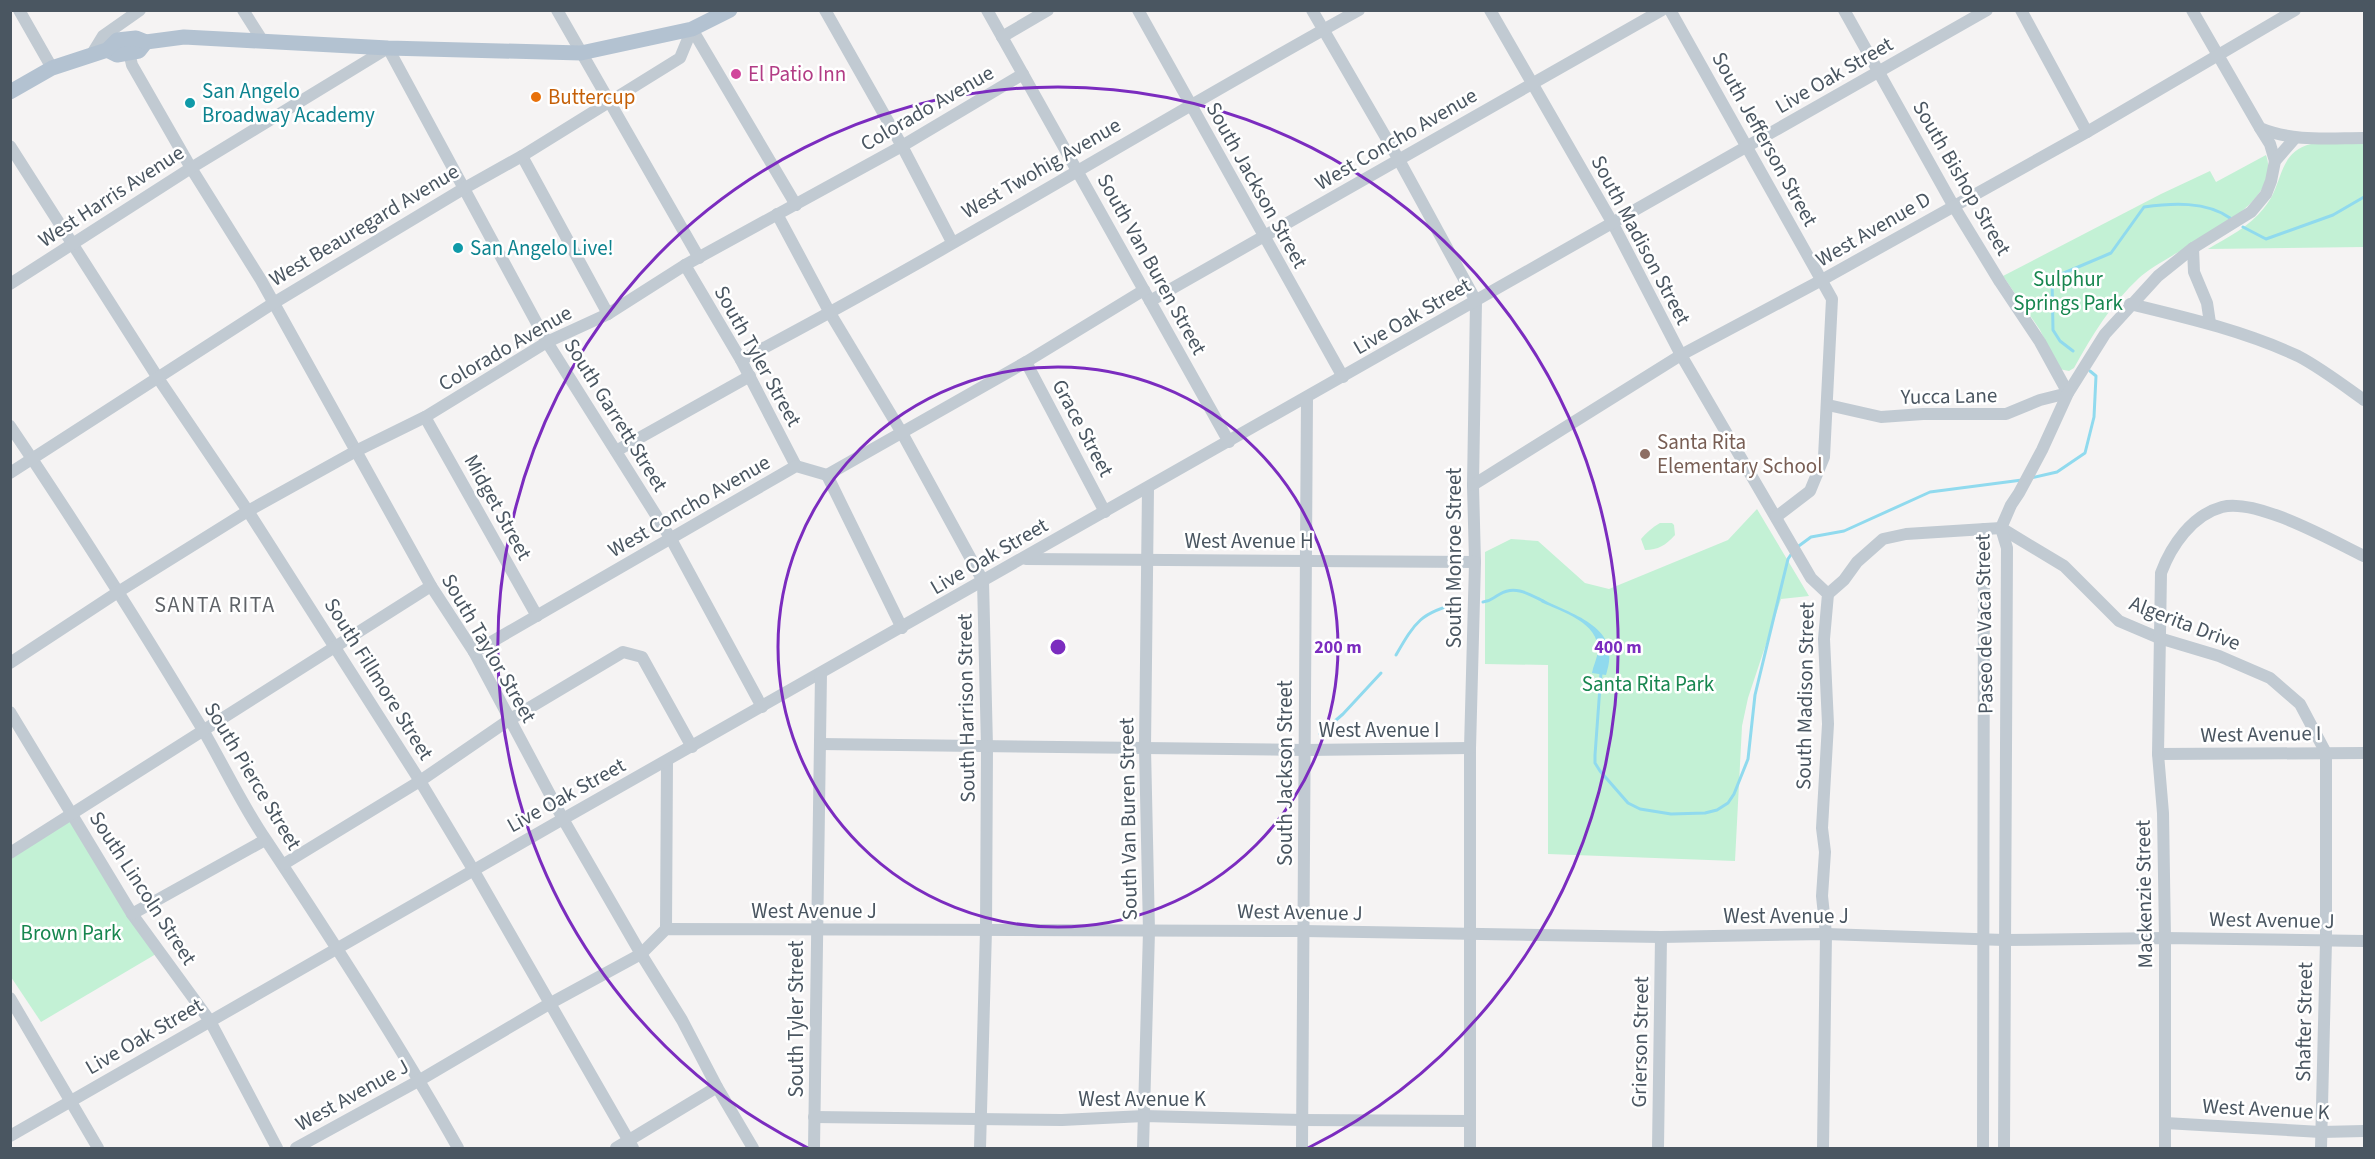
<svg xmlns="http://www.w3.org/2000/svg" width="2375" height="1159" viewBox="0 0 2375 1159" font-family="'Source Sans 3',sans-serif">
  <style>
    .green { fill: #c3f1d5 }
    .water { fill: #90daee }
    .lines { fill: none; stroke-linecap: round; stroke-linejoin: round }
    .stream { stroke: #90daee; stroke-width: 3 }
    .minor { stroke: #c1cad2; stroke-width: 12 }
    .major { stroke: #b3c2d1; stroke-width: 15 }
    .ring { fill: none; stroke: #7b2cbf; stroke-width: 3 }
    .hotel-dot { fill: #d1479c; stroke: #fff; stroke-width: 2 }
    .food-dot { fill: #e8710a; stroke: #fff; stroke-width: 2 }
    .culture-dot { fill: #0f9aa8; stroke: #fff; stroke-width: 2 }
    .education-dot { fill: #8d6e63; stroke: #fff; stroke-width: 2 }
    .labels { text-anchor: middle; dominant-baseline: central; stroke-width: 5; stroke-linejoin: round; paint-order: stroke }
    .hotel-label { font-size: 21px; fill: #b23c85; stroke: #fff; text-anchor: start }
    .street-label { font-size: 21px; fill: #4a5661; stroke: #fff }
    .culture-label { font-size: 21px; fill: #0d838f; stroke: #fff; text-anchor: start }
    .food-label { font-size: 21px; fill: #c56008; stroke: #fff; text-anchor: start }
    .park-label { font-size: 21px; fill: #17864f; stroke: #fff }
    .education-label { font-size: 21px; fill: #785e54; stroke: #fff; text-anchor: start }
    .neighbourhood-label { font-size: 22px; letter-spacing: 1.5px; fill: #5f6368; stroke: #fff }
    .centre { fill: #7b2cbf; stroke: #fff; stroke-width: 3 }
    .ring-label { font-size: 18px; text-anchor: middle; font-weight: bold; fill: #7b2cbf; stroke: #fff; stroke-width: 5; stroke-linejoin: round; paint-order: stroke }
  </style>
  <rect width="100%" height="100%" fill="#f5f3f3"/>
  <g class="green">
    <path d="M2311 144H2364V247L2208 249C2228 237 2249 227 2264 208 2284 185 2277 152 2311 144Z"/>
    <path d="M2266 155C2286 210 2170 249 2139 278 2111 304 2092 335 2074 368L2069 371 2059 369 2040 330 2003 276 2161 194 2210 171 2216 182Z"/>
    <path d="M1757 509 1809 596 1781 599 1748 698 1742 726 1735 861 1548 854V665L1485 664V552L1511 539 1538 541 1585 583 1609 589 1728 540Z"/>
    <path d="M1660 523H1672L1674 525 1675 535C1666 545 1658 550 1645 550L1641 539C1646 533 1653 527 1660 523Z"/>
    <path d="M70 820 156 954 41 1022 11 977V858Z"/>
  </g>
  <path class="water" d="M1542 599C1575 616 1623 627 1606 675L1592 673C1593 666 1597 659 1598 651 1599 622 1562 612 1541 602Z"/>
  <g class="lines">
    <g class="stream">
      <path d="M2243 227 2266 239 2333 215 2364 197"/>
      <path d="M2073 351 2060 341 2053 330 2052 278 2111 253 2144 207C2172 203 2206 201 2230 218"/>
      <path d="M2031 478 2057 472 2085 453 2094 417 2096 376 2090 371"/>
      <path d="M1796 548 1811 537 1844 531 1930 492 2022 480"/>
      <path d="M1483 602C1492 601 1492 598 1500 594 1515 585 1529 594 1543 601"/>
      <path d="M1396 655C1415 622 1421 612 1460 603"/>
      <path d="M1601 673 1595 755V763L1600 771 1628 803 1640 809 1671 814 1705 813 1717 810 1728 803 1734 794 1748 759 1755 695 1788 559 1792 553"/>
      <path d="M1320 734 1343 714 1381 673"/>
    </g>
    <g class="minor">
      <path d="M19 10 52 68"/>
      <path d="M243 10 262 40"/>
      <path d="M557 10 699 258"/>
      <path d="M825 10 902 146 952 242"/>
      <path d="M987 10 1229 442"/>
      <path d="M1138 10 1343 377"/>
      <path d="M1312 10 1399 160 1476 301 1473 485 1475 562 1470 748V1148"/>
      <path d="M1490 10 1612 222 1681 355 1811 578 1828 594 1824 639 1828 724 1822 828 1825 852 1822 896 1826 934 1823 1148"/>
      <path d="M1670 10 1832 299 1824 457 1810 491 1776 517"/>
      <path d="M2021 10 2087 132"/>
      <path d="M2192 10 2260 128C2293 142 2329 138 2364 138"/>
      <path d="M692 29 796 205"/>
      <path d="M1002 37 1048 10"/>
      <path d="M129 52 132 65 191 168 261 280 431 586 474 652 563 819 641 954 682 1020 717 1087 753 1148"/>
      <path d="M92 54 103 36 140 10"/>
      <path d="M2260 128 2270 144 2275 161"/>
      <path d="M10 146 158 378 248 511 420 781 474 871 633 1148"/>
      <path d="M522 156 608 314"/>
      <path d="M777 214 830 313 902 433 983 581 987 747 986 930 980 1148"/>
      <path d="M2193 248 2194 272 2207 303 2210 323"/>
      <path d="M685 265 741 360 796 466"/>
      <path d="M10 284 191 168 388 48 547 342 671 539 762 707"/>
      <path d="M1150 301 1662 10"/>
      <path d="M2130 304C2188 318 2244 331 2298 356 2321 368 2343 385 2364 400"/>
      <path d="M741 360C951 250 1152 124 1359 10"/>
      <path d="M1026 362 1105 512"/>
      <path d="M1828 405 1881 417 1923 414H2006L2040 400 2068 393 2040 342 2000 282 1953 205 1844 10"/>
      <path d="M425 417 537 616"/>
      <path d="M10 426C77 525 141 627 203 730 224 766 242 805 266 840 333 941 399 1043 458 1148"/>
      <path d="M616 451 750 376"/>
      <path d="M10 473 272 304 463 189 522 156 680 58 692 29"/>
      <path d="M827 475 902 628"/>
      <path d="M1473 485 1681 355 1820 281 2087 132 2295 10"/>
      <path d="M1026 559 1475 562"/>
      <path d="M1828 594 1844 580 1857 562 1883 539 1906 534 2001 528 2064 566 2119 621 2159 638 2219 656 2270 678 2300 704 2326 753V941L2321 1148"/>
      <path d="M474 652 796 466 827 475 1026 362 1144 290"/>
      <path d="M10 663 118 592 248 511 356 451 425 417 547 342 608 314 685 265 902 146 1023 74"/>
      <path d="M10 712 132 914 210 1021 277 1148"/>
      <path d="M820 744 1305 750 1470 748"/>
      <path d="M2158 754 2364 753"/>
      <path d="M10 853 431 586"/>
      <path d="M284 864 420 781 509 720 623 652 642 657 692 747"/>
      <path d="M132 914 265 840"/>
      <path d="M666 929 667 761"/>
      <path d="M10 998 98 1148"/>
      <path d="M814 1117 1062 1120 1144 1116 1303 1120 1470 1121"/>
      <path d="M2165 1123 2321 1132 2364 1131"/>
      <path d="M10 1136 563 819 1987 10"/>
      <path d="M296 1148 420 1080 549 1004 641 954 666 929 1304 931 1661 937 1826 934 2004 940 2165 938 2364 941"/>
      <path d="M616 1148 717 1087"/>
      <path d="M814 1148 821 673"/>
      <path d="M1143 1148 1149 931 1145 748 1148 488"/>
      <path d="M1302 1148 1307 398"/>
      <path d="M1658 1148 1661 937"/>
      <path d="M1983 1148 1984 529"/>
      <path d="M2004 1148 2007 548 2001 528 2011 505 2019 493 2042 450 2068 393 2105 334 2158 276 2193 248 2251 212 2266 194 2271 181 2275 161 2295 138"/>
      <path d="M2165 1148V938L2163 813 2158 754 2161 573C2171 546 2192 515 2222 507 2257 498 2331 540 2364 556"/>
    </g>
    <g class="major">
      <path d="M107 50 117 55 139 51 146 42"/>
      <path d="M10 92 52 68 107 50 117 40 136 38 146 42 184 37 388 48 581 53 692 29 730 10"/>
    </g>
  </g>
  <g class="ring">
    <circle cx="1058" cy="647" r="280"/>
    <path d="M808 1148A560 560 0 1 1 1308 1148"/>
  </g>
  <circle class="hotel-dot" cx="736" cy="74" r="6"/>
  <circle class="food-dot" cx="536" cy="97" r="6"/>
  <g class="culture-dot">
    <circle cx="190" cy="103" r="6"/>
    <circle cx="458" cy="248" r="6"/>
  </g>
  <circle class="education-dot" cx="1645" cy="454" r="6"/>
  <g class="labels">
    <g class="hotel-label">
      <text x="748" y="74">El Patio Inn</text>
    </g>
    <g class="street-label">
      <text transform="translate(1834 75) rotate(-30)">Live Oak Street</text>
      <text transform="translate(927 108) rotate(-30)">Colorado Avenue</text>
      <text transform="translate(1396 139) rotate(-30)">West Concho Avenue</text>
      <text transform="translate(1765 139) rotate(61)">South Jefferson Street</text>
      <text transform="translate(1041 168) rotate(-30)">West Twohig Avenue</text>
      <text transform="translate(1962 178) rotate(60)">South Bishop Street</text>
      <text transform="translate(1257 185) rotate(61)">South Jackson Street</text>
      <text transform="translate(111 196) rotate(-33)">West Harris Avenue</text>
      <text transform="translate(364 225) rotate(-31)">West Beauregard Avenue</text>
      <text transform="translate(1873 229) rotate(-30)">West Avenue D</text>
      <text transform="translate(1641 240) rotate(62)">South Madison Street</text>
      <text transform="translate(1152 264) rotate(61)">South Van Buren Street</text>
      <text transform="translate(1412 316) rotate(-30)">Live Oak Street</text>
      <text transform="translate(505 348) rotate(-30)">Colorado Avenue</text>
      <text transform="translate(758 356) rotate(61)">South Tyler Street</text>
      <text transform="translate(1949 396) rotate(-1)">Yucca Lane</text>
      <text transform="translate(616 415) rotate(58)">South Garrett Street</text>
      <text transform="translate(1083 428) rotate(62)">Grace Street</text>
      <text transform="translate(689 506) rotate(-30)">West Concho Avenue</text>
      <text transform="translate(498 507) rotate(61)">Midget Street</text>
      <text x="1249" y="541">West Avenue H</text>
      <text transform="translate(989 556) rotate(-30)">Live Oak Street</text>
      <text transform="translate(1454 558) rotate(-90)">South Monroe Street</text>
      <text transform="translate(2185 623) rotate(21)">Algerita Drive</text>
      <text transform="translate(1984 624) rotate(-91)">Paseo de Vaca Street</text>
      <text transform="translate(489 648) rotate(60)">South Taylor Street</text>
      <text transform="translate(379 679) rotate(58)">South Fillmore Street</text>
      <text transform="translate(1805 696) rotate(-89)">South Madison Street</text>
      <text transform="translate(966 708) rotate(-91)">South Harrison Street</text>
      <text x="1379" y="730">West Avenue I</text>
      <text transform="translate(2261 734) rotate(-1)">West Avenue I</text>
      <text transform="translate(1285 773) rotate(-90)">South Jackson Street</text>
      <text transform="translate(253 776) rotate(59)">South Pierce Street</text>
      <text transform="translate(566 795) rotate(-29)">Live Oak Street</text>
      <text transform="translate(1128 819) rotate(-91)">South Van Buren Street</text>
      <text transform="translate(143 888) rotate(57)">South Lincoln Street</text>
      <text transform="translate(2144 894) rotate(-91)">Mackenzie Street</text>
      <text x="814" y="911">West Avenue J</text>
      <text transform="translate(1300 912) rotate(1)">West Avenue J</text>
      <text x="1786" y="916">West Avenue J</text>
      <text transform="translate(2272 920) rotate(1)">West Avenue J</text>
      <text transform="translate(796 1019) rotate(-90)">South Tyler Street</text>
      <text transform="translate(2304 1022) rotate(-89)">Shafter Street</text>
      <text transform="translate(144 1036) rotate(-30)">Live Oak Street</text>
      <text transform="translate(1640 1042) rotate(-89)">Grierson Street</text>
      <text transform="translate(352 1095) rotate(-29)">West Avenue J</text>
      <text x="1142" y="1099">West Avenue K</text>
      <text transform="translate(2266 1109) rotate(3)">West Avenue K</text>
    </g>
    <g class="culture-label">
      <text x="202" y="91">San Angelo<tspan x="202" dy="24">Broadway Academy</tspan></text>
      <text x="470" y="248">San Angelo Live!</text>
    </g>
    <g class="food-label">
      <text x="548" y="97">Buttercup</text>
    </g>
    <g class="park-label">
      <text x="2068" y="279">Sulphur<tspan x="2068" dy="24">Springs Park</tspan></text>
      <text x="1648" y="684">Santa Rita Park</text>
      <text x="71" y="933">Brown Park</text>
    </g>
    <g class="education-label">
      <text x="1657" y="442">Santa Rita<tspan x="1657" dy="24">Elementary School</tspan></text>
    </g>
    <g class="neighbourhood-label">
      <text x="215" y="605">SANTA RITA</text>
    </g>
  </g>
  <circle cx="1058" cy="647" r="9" class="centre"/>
  <g class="ring-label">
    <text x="1338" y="653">200 m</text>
    <text x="1618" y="653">400 m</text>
  </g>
  <rect width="2375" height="1159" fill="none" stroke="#4a5661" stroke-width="24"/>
</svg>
